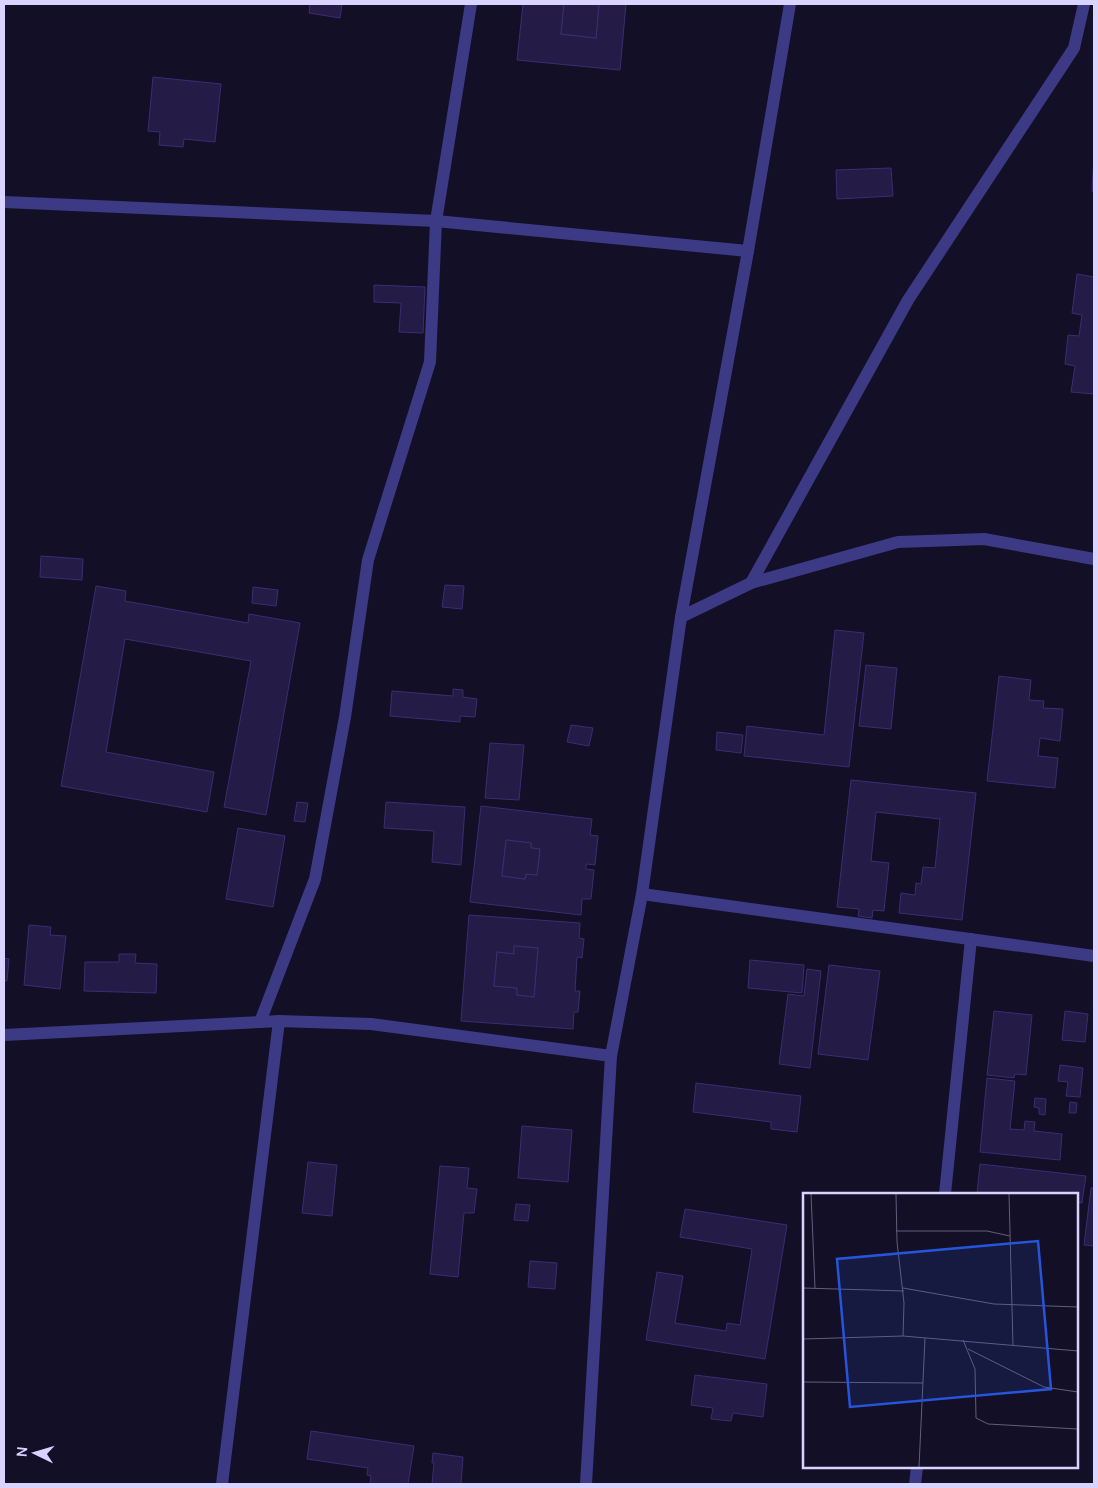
<svg xmlns="http://www.w3.org/2000/svg" width="1098" height="1488" viewBox="0 0 1098 1488" font-family="Manrope,sans-serif">
  <style>
    .building { fill: #241b47; stroke: #3b2d73; fill-rule: evenodd }
    .lines { fill: none; stroke-linecap: round; stroke-linejoin: round }
    .minor { stroke: #3d3a85; stroke-width: 12 }
    .inset-road { fill: none; stroke: #625e7d; stroke-width: 1 }
    .view { fill: #2655da; fill-opacity: 0.15; stroke: #2655da; stroke-width: 2.5 }
    .inset-edge { fill: none; stroke: #d9d4ff; stroke-width: 2.5 }
  </style>
  <rect width="100%" height="100%" fill="#130f26"/>
  <g class="building">
    <path d="M310 4H342L340 18 309 13Z"/>
    <path d="M523 4H564L561 34 596 38 599 4H626L620 70 517 60Z"/>
    <path d="M564 4H599L596 38 561 34Z"/>
    <path d="M153 77 221 84 215 142 184 139 183 147 159 145 160 132 148 131Z"/>
    <path d="M1094 157V192L1092 191Z"/>
    <path d="M891 168 893 196 837 199 836 170Z"/>
    <path d="M1077 274 1094 277V394L1071 392 1075 366 1065 364 1068 335 1079 336 1082 315 1072 313Z"/>
    <path d="M374 285 425 287 423 333 399 332 401 303 374 302Z"/>
    <path d="M41 556 83 559 82 580 40 577Z"/>
    <path d="M445 585 464 586 462 609 442 607Z"/>
    <path d="M96 586 126 591 125 601 248 623 249 614 300 623 266 815 224 807 251 661 125 639 106 752 214 772 207 812 61 786Z"/>
    <path d="M253 587 278 590 276 606 252 603Z"/>
    <path d="M835 630 864 633 849 767 744 756 747 726 824 735Z"/>
    <path d="M866 665 897 668 891 729 859 726Z"/>
    <path d="M999 676 1031 680 1029 700 1044 701 1043 708 1063 709 1060 741 1040 738 1038 756 1058 758 1055 788 987 781Z"/>
    <path d="M453 689 463 690V697L477 699 475 717 460 716V722L390 716 392 691 453 696Z"/>
    <path d="M571 725 593 728 589 746 567 742Z"/>
    <path d="M717 732 743 735 741 753 716 750Z"/>
    <path d="M490 743 524 745 519 800 485 798Z"/>
    <path d="M851 780 976 793 962 920 899 913 901 893 915 895 916 883 921 884 923 867 935 868 940 819 876 812 871 861 889 863 884 911 873 910 872 918 858 916 859 909 837 907Z"/>
    <path d="M297 802 308 803 305 822 294 821Z"/>
    <path d="M386 802 465 807 461 865 432 862 434 831 384 828Z"/>
    <path d="M481 806 592 819 590 835 598 836 595 865 586 864V869L594 870 591 899H582L581 915 470 902ZM506 840 531 843V848L540 849 537 875 526 874 525 879 502 876Z"/>
    <path d="M238 828 285 836 273 907 226 899Z"/>
    <path d="M506 840 531 843V848L540 849 537 875 526 874 525 879 502 876Z"/>
    <path d="M469 915 580 923 579 938 584 939 582 958 577 957 575 991H580L578 1012H574L573 1029 461 1021ZM514 946 538 948 534 997 517 995V988L494 986 497 952 514 954Z"/>
    <path d="M29 925 51 927 50 935 66 936 60 989 24 985Z"/>
    <path d="M514 946 538 948 534 997 517 995V988L494 986 497 952 514 954Z"/>
    <path d="M119 954H136L135 963 157 964 156 993 84 991 85 962H119Z"/>
    <path d="M4 958 9 959 7 981H4Z"/>
    <path d="M750 960 804 965 802 993 748 988Z"/>
    <path d="M829 965 880 971 868 1060 818 1054Z"/>
    <path d="M807 969 821 971 810 1068 779 1064 788 994 804 996Z"/>
    <path d="M994 1011 1032 1015 1026 1075 1015 1074 1014 1078 987 1075Z"/>
    <path d="M1065 1011 1088 1014 1085 1042 1062 1040Z"/>
    <path d="M1060 1065 1083 1068 1080 1097 1066 1096 1068 1082 1058 1081Z"/>
    <path d="M987 1078 1015 1081 1010 1129 1024 1130 1025 1121 1035 1122 1034 1131 1062 1134 1060 1160 980 1152Z"/>
    <path d="M696 1083 801 1096 797 1132 771 1129V1122L693 1112Z"/>
    <path d="M1035 1098 1046 1099 1045 1115 1039 1114V1108L1034 1107Z"/>
    <path d="M1070 1102 1077 1103 1076 1113H1069Z"/>
    <path d="M522 1126 572 1130 568 1182 518 1178Z"/>
    <path d="M308 1162 337 1165 332 1216 302 1213Z"/>
    <path d="M980 1164 1086 1176 1082 1203 1077 1202V1194H977Z"/>
    <path d="M440 1166 469 1168 467 1188 477 1189 474 1213H464L458 1277 430 1274Z"/>
    <path d="M1091 1188H1094V1246L1084 1245Z"/>
    <path d="M516 1204 530 1205 528 1221 514 1220Z"/>
    <path d="M685 1209 787 1225 765 1359 646 1340 657 1272 683 1276 675 1323 726 1331 727 1323 740 1325 752 1249 680 1237Z"/>
    <path d="M530 1261 557 1263 555 1289 528 1287Z"/>
    <path d="M695 1375 767 1384 763 1417 733 1413 731 1421 711 1419 713 1408 691 1405Z"/>
    <path d="M311 1431 414 1446 408 1484H370L371 1476 367 1475 368 1468 307 1459Z"/>
    <path d="M433 1453 463 1457 461 1484H432L434 1463H432Z"/>
  </g>
  <g class="lines">
    <g class="minor">
      <path d="M4 202 436 221 748 251"/>
      <path d="M751 583 908 300 1074 48 1084 4"/>
      <path d="M681 617 751 583 898 542 984 539 1094 559"/>
      <path d="M642 894 1094 956"/>
      <path d="M260 1022 315 879 345 717 368 560 430 362 436 221 471 4"/>
      <path d="M4 1035 279 1021 371 1024 611 1056"/>
      <path d="M945 1194 971 939"/>
      <path d="M222 1484 279 1021"/>
      <path d="M586 1484 611 1056 642 894 681 617 748 251 790 4"/>
      <path d="M915 1484 917 1467"/>
    </g>
  </g>
  <g transform="translate(803 1193)">
    <rect width="275" height="275" fill="#130f26"/>
    <path class="inset-road" d="M8 1 12 95M93 1 94 49 101 110 100 143M206 1 210 152M93 38H184L207 43M0 95 101 98M100 95 191 111 275 114M0 146 100 143 275 158M160 147 172 176 173 225 185 231 275 236M165 156 241 194 275 199M0 189 120 190M116 274 122 145"/>
    <path class="view" d="M235 48 248 196 47 214 34 66Z"/>
    <rect width="275" height="275" class="inset-edge"/>
  </g>
  <rect width="1098" height="1488" fill="none" stroke="#d9d4ff" stroke-width="10"/>
  <g transform="translate(35 1453) rotate(275)" stroke="#130f26" stroke-width="4" paint-order="stroke">
  <path d="M0-4L9 19L0 12L-9 19Z" fill="#d9d4ff"/>
  <text y="-8" font-size="14" font-weight="bold" text-anchor="middle" fill="#d9d4ff">N</text>
  </g>
</svg>
